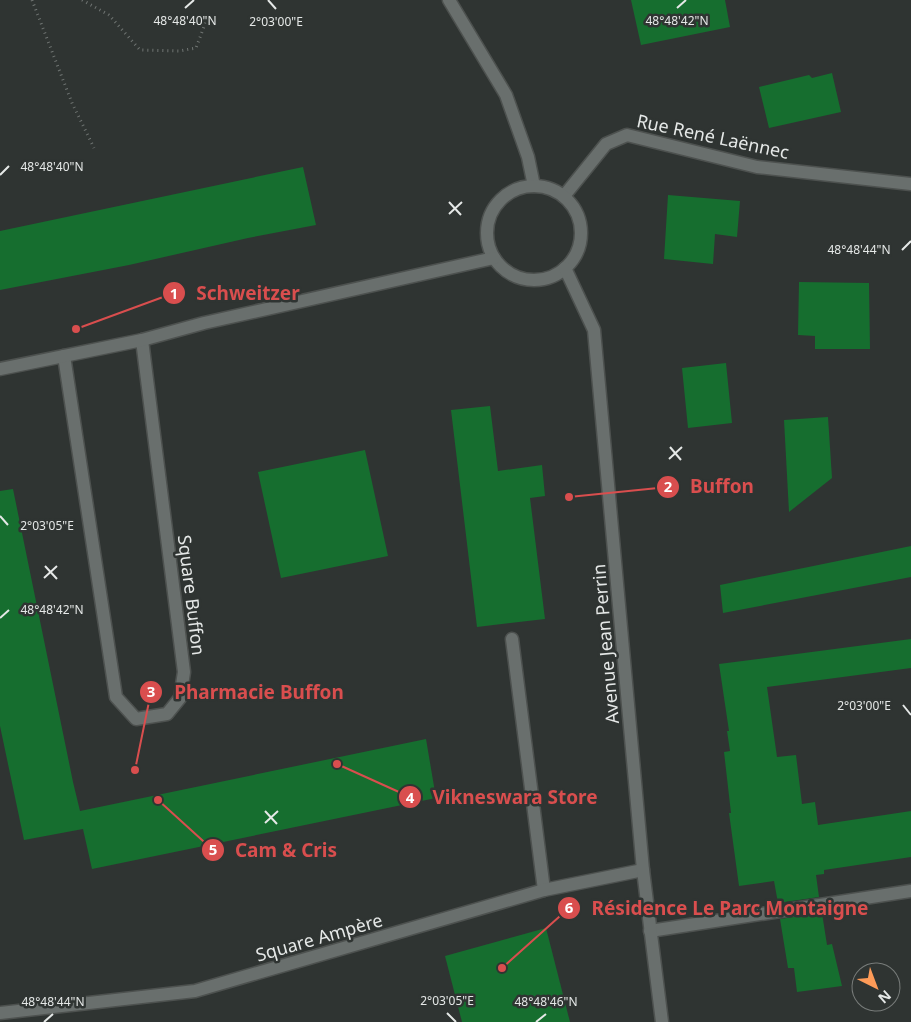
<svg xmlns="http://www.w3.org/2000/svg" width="911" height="1022" viewBox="0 0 911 1022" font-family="'Noto Sans',sans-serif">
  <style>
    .building { fill: #166e2f }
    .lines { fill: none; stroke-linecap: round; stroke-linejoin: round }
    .service-casing { stroke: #4d514f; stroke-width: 15 }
    .minor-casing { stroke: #4d514f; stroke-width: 15 }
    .tertiary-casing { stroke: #4d514f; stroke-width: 15 }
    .path { stroke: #707573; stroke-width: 3; stroke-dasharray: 1 4; stroke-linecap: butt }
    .service { stroke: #696f6d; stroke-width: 12 }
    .minor { stroke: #696f6d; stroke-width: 12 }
    .tertiary { stroke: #696f6d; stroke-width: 12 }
    .ticks { fill: none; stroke: #e5e8e7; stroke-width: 2 }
    .labels { text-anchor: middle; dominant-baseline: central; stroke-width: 5; stroke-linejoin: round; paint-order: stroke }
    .street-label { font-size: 18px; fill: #e5e8e7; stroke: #2f3432 }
    .ticks-label { font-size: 12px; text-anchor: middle; fill: #e5e8e7; stroke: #2f3432; stroke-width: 5; stroke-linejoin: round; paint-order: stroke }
    .leader { fill: none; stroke: #d94e4e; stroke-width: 2 }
    .callout-dot { fill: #d94e4e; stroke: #2f3432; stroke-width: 2 }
    .mark-label { font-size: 15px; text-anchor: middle; font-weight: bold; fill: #fff }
    .callout-label { font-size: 19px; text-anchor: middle; font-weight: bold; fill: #d94e4e; stroke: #2f3432; stroke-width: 5; stroke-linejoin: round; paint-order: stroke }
  </style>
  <rect width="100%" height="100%" fill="#2f3432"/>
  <g class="building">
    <path d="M631 0H725L730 27 641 45Z"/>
    <path d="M832 73 841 112 769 128 759 87 809 75 812 78Z"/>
    <path d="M303 167 316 225 248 238 129 265 0 290V231Z"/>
    <path d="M668 195 740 201 737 237 715 234 713 264 664 259Z"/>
    <path d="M799 282 869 283 870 349H815V336L798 335Z"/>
    <path d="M726 363 732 423 688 428 682 368Z"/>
    <path d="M490 406 498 471 542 465 545 496 530 498 545 619 477 627 451 410Z"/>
    <path d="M828 417 832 478 789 512 784 420Z"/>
    <path d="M365 450 388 556 281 578 258 472Z"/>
    <path d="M13 489 73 782 80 811 426 739 436 798 92 869 83 829 24 840 0 726V491Z"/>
    <path d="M911 546V577L723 613 720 585Z"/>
    <path d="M911 639V668L767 687 777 757 796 755 802 804 815 802 818 825 911 811V857L824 870V874L816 875 819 897 778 903 774 881 739 886 729 813H731L724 752 730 751 727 731H729L719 664Z"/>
    <path d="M822 913 827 945 832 944 842 986 797 992 794 968H788L780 919Z"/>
    <path d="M546 928 570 1022H462L445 956Z"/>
  </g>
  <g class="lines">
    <g class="service-casing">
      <g id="service">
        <path d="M64 356 116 697 136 719 167 714 180 698 184 672 142 340"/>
        <path d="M512 639 544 890"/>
        <path d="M650 931 911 891"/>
      </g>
    </g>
    <g class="minor-casing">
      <g id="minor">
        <path d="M564 196 606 144 627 135 757 167 911 184"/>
        <path d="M0 1013 195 991 544 890 643 870"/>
      </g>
    </g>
    <g class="tertiary-casing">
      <g id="tertiary">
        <path d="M449 0 506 95 528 157 534 186"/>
        <circle cx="534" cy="233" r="47"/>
        <path d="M565 268 594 330 643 870 662 1022"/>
        <path d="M0 369 142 340 204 323 494 258"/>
      </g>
    </g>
    <g class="path">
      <path d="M32 0 72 103 94 148"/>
      <path d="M82 0 109 15 140 50 179 51 196 48 208 16"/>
    </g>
    <use href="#service" class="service"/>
    <use href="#minor" class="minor"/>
    <use href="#tertiary" class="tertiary"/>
  </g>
  <path class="ticks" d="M268 0 276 9M185 8 194 0M677 8 686 0M0 175 9 166M449 202 461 215M449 214 462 202M902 250 911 241M670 447 681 460M669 459 682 447M0 516 8 525M45 566 57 579M44 578 57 566M0 618 9 610M903 705 911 715M265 811 277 824M265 823 278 811M447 1013 456 1022M44 1022 53 1014M536 1022 546 1014"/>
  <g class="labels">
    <g class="street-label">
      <text transform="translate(713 136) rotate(12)">Rue René Laënnec</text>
      <text transform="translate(192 595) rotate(83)">Square Buffon</text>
      <text transform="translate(605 644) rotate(-95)">Avenue Jean Perrin</text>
      <text transform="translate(319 937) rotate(-16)">Square Ampère</text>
    </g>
  </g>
  <g class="ticks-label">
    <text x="185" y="25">48°48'40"N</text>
    <text x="677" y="25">48°48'42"N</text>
    <text x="276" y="26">2°03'00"E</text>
    <text x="52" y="171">48°48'40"N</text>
    <text x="859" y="254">48°48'44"N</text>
    <text x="47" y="530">2°03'05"E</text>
    <text x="52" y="614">48°48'42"N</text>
    <text x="864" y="710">2°03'00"E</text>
    <text x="447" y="1005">2°03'05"E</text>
    <text x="53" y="1006">48°48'44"N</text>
    <text x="546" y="1006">48°48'46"N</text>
  </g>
  <path class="leader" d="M76 329L174 293M569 497L668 487M135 770L151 692M337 764L410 797M158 800L213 850M502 968L569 908"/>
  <g class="callout-dot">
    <circle cx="76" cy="329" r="5"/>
    <circle cx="569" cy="497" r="5"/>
    <circle cx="135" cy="770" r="5"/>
    <circle cx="337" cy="764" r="5"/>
    <circle cx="158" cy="800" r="5"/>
    <circle cx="502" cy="968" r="5"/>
    <circle cx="174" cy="293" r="12"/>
    <circle cx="668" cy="487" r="12"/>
    <circle cx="151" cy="692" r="12"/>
    <circle cx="410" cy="797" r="12"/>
    <circle cx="213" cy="850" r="12"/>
    <circle cx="569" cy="908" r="12"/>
  </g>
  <g class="mark-label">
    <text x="174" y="299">1</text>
    <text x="668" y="492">2</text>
    <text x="151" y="697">3</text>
    <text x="410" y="803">4</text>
    <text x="213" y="855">5</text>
    <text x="569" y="913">6</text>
  </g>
  <g class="callout-label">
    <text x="248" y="300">Schweitzer</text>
    <text x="722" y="493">Buffon</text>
    <text x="259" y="699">Pharmacie Buffon</text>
    <text x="515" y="804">Vikneswara Store</text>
    <text x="286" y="857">Cam &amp; Cris</text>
    <text x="730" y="915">Résidence Le Parc Montaigne</text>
  </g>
  <g transform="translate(876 987) rotate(138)"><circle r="24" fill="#2f3432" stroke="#787c7a"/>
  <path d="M0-4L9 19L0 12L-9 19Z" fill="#fe9b58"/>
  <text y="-8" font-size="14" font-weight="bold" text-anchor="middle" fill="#e5e8e7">N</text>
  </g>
</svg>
